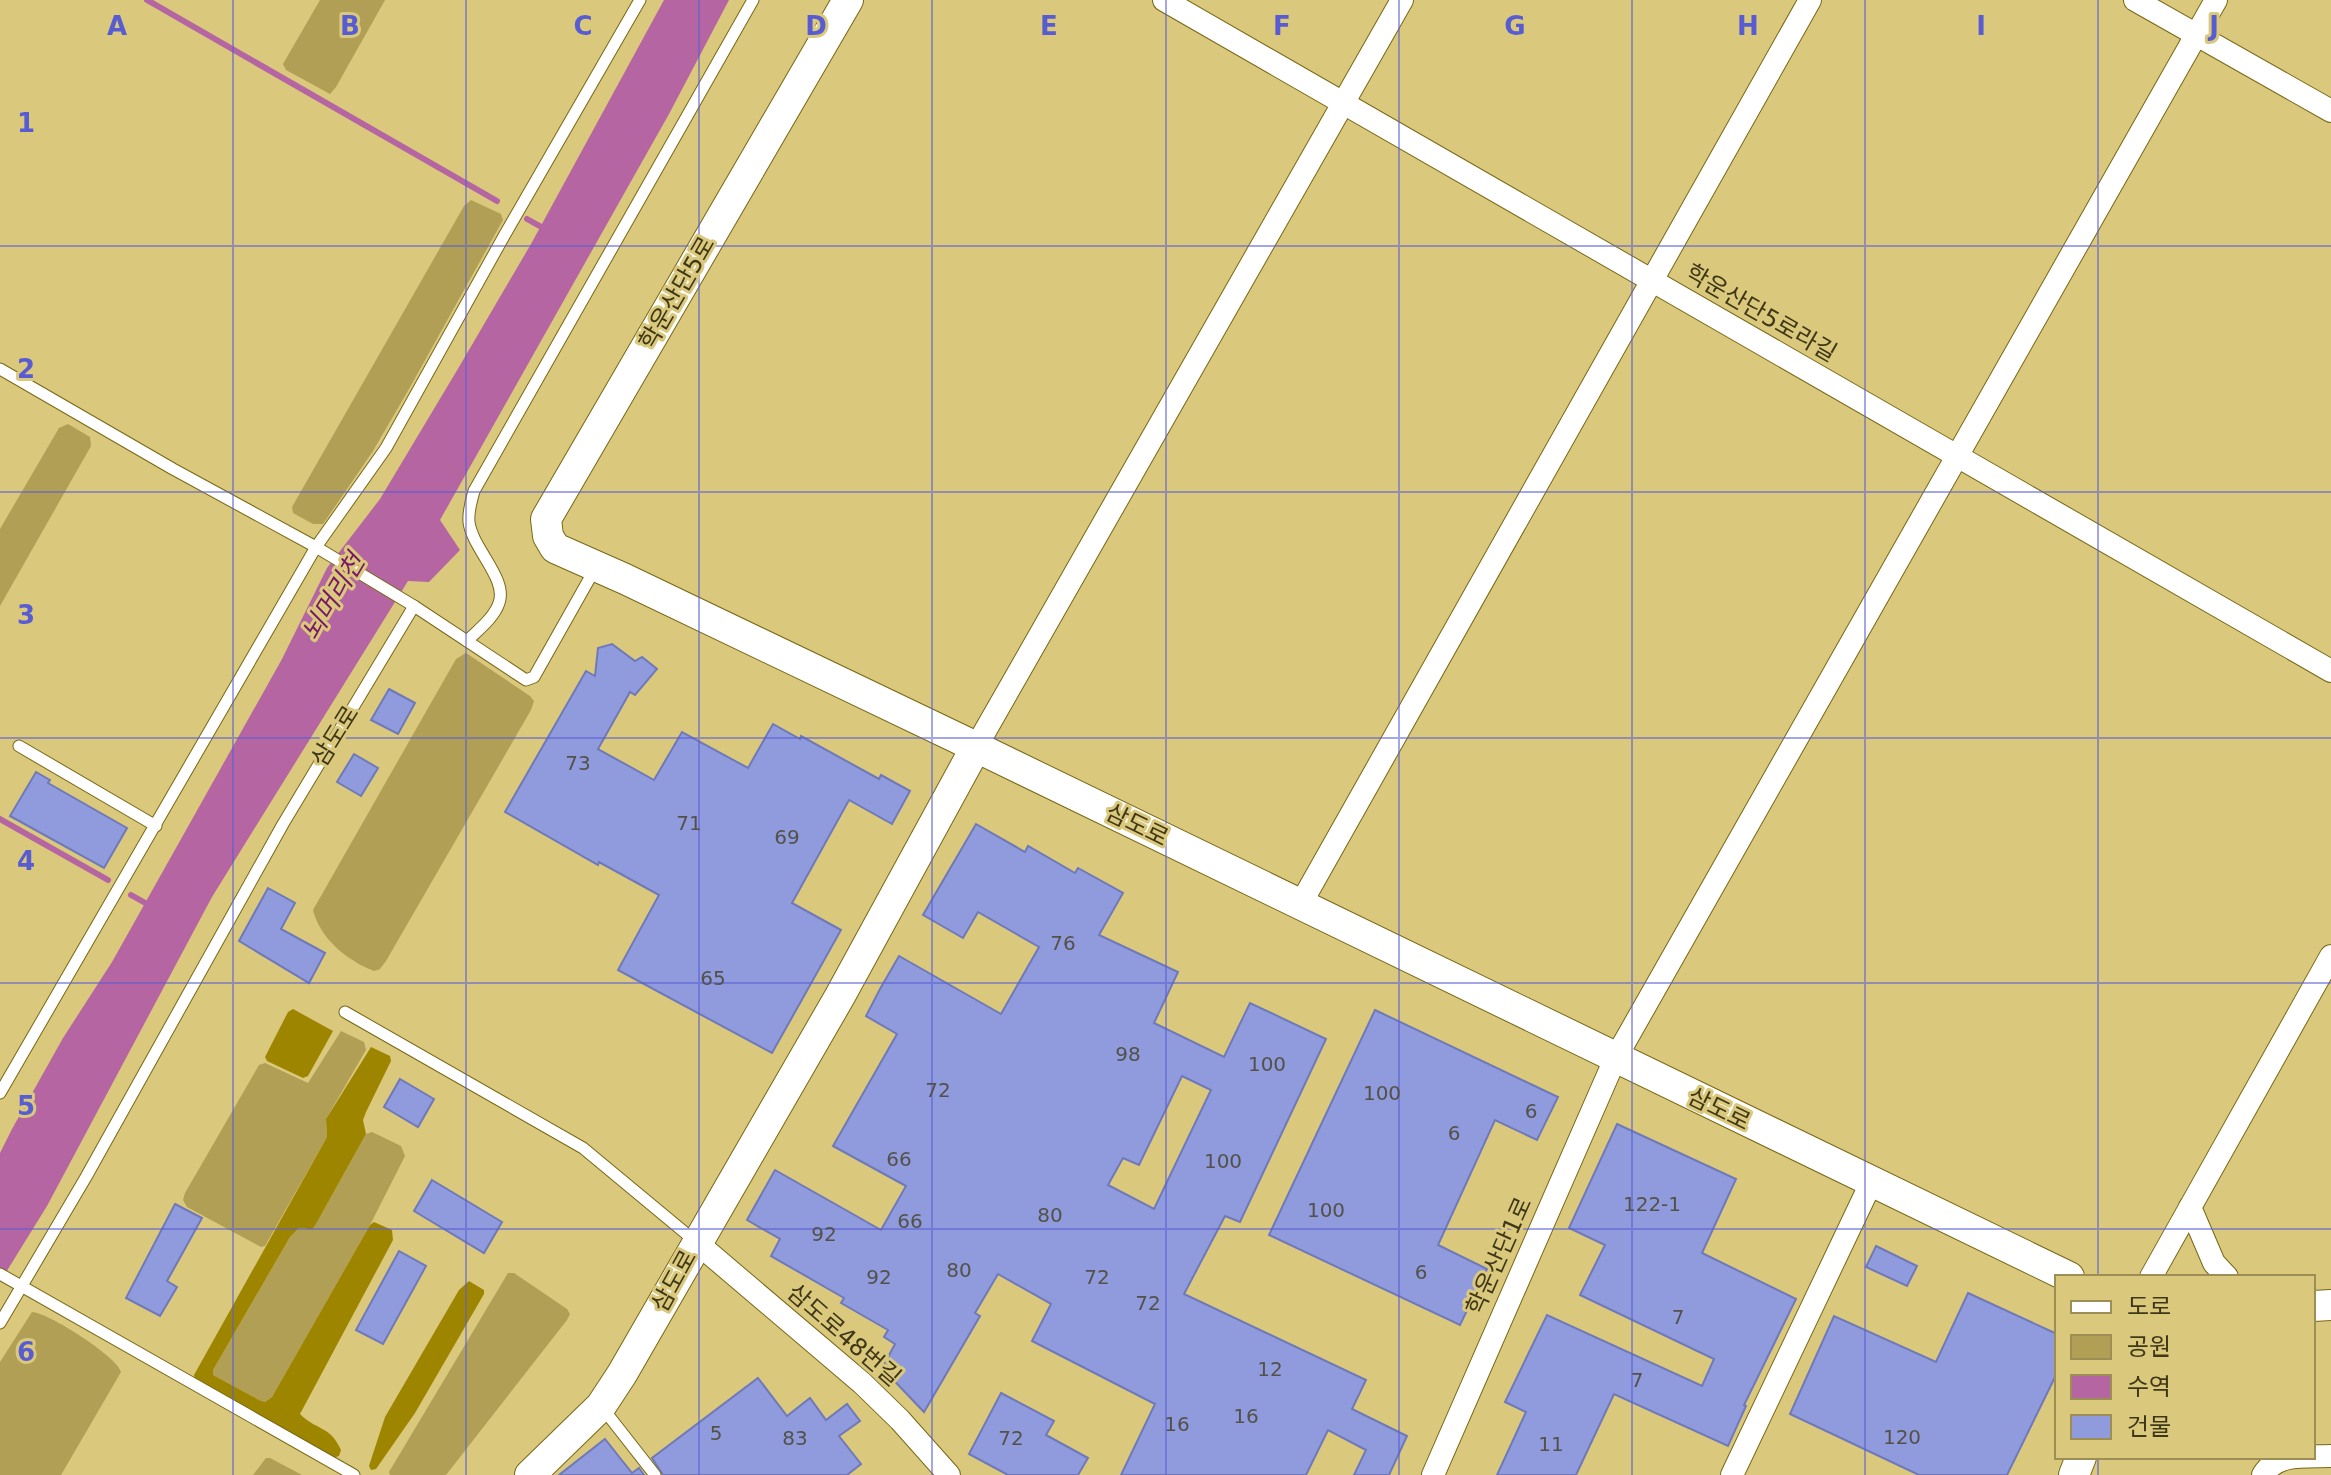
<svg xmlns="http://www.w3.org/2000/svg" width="2331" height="1475" viewBox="0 0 2331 1475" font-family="'DejaVu Sans','Noto Sans KR',sans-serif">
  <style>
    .green { fill: #b09f54 }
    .forest { fill: #9d8500 }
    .water { fill: #b565a2 }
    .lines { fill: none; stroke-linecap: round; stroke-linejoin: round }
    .stream { stroke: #b565a2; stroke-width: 6 }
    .building { fill: #909bdd; stroke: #6f79b9; stroke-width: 2; fill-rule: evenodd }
    .lane-casing { stroke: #786714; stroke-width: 13 }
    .street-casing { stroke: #786714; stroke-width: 24 }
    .secondary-casing { stroke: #786714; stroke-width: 32 }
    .lane { stroke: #fff; stroke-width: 11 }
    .street { stroke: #fff; stroke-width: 22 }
    .secondary { stroke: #fff; stroke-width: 30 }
    .grid { fill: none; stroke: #575cd3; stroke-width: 2; stroke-opacity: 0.55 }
    .labels { text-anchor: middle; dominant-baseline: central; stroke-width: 6; stroke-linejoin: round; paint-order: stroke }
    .number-label { font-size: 20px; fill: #535149 }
    .street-label { font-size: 24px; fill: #3f3818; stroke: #dac87c }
    .water-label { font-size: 26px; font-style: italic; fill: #791767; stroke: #dac87c }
    .grid-label { font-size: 26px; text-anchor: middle; font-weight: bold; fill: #575cd3; stroke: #dac87c; stroke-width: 6; stroke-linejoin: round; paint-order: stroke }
  </style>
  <rect width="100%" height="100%" fill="#dac87c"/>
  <g class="green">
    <path d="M320 0H385L336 87 330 94 286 70 283 64Z"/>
    <path d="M471 200 501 214 503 220 409 389 373 451 323 524H313L293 513 292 507 464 206Z"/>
    <path d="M68 424 90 437 91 446 0 606V529L59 428Z"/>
    <path d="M466 653 530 696 534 701 531 710 386 961 380 969 374 971C348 961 320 939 313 910L456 659Z"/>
    <path d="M341 1031 364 1042 366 1050 326 1119 327 1137 265 1246 261 1247 187 1207 183 1200 185 1193 259 1065 265 1063 308 1083Z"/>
    <path d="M372 1132 401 1146 405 1156 370 1225 272 1397 265 1402 259 1400 213 1375V1370L290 1237 299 1228 305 1229 316 1224 366 1134Z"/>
    <path d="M508 1273H514L567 1309 570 1314 567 1320 446 1475H390L389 1472Z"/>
    <path d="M32 1312C49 1313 116 1356 121 1372L61 1475H0V1362Z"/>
    <path d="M266 1458H270L302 1475H253Z"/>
  </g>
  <g class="forest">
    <path d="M293 1009 333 1031 308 1076 303 1078 267 1061 265 1057 288 1012Z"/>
    <path d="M371 1047 390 1056 391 1061 366 1112 363 1120 366 1134 316 1224 312 1229 299 1228 290 1237 213 1370V1375L259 1400 265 1402 272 1397 370 1225 374 1222 392 1230 393 1240 300 1414C315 1430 330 1425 341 1450L339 1456 333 1458 195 1379 194 1375 327 1137 326 1119Z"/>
    <path d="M469 1281 484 1290V1294L415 1413 376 1469 371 1470 369 1466 385 1417 459 1290Z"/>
  </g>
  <path class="water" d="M664 0H729L669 114 440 520 460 550 429 582 408 581 212 897 47 1206 0 1282V1153L12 1129 63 1038 112 962 282 659 327 568 380 499 459 367 531 244Z"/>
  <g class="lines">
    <g class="stream">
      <path d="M147 0 497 201"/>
      <path d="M527 219 545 229"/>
      <path d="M0 819 108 880"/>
      <path d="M131 895 149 905"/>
    </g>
  </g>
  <g class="building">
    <path d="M612 644 635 661 642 657 657 669 635 695 630 692 598 749 654 780 682 732 748 768 773 724 800 739 801 736 879 779 881 775 910 791 892 824 849 800 792 903 841 930 772 1053 618 970 659 895 599 862 598 865 505 812 586 671 595 676 598 648Z"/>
    <path d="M389 689 415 703 398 734 371 720Z"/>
    <path d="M354 754 378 768 361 796 337 782Z"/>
    <path d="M36 772 50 780 48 783 127 828 104 868 10 816Z"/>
    <path d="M976 824 1025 852 1028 846 1075 873 1078 868 1123 893 1099 935 1178 972 1154 1023 1224 1057 1250 1003 1326 1039 1240 1222 1225 1216 1184 1294 1366 1380 1352 1409 1407 1436 1389 1475H1354L1366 1450 1328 1430 1306 1475H1121L1155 1404 1032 1341 1051 1304 998 1274 975 1313 980 1316 924 1412 882 1368 895 1344 884 1337 888 1330 841 1303 844 1298 771 1256 780 1239 747 1220 775 1170 881 1230 906 1186 833 1146 897 1034 866 1016 880 989 899 956 1001 1014 1039 947 978 912 963 938 923 915ZM1182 1076 1211 1090 1154 1209 1108 1185 1123 1158 1139 1165Z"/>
    <path d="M268 888 295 903 281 929 325 953 309 983 239 941Z"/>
    <path d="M1375 1010 1558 1097 1537 1140 1495 1120 1438 1245 1487 1269 1460 1325 1269 1235Z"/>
    <path d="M400 1079 434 1099 418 1127 384 1107Z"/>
    <path d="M1617 1124 1736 1179 1702 1253 1796 1299 1744 1405 1746 1406 1728 1446 1614 1394 1576 1475H1497L1526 1412 1505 1402 1547 1315 1702 1386 1714 1359 1580 1295 1605 1245 1569 1228Z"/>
    <path d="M432 1180 502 1222 484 1253 414 1211Z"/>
    <path d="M175 1204 202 1218 167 1281 177 1287 160 1316 126 1298Z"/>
    <path d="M1876 1246 1917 1266 1907 1286 1866 1267Z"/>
    <path d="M399 1251 426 1266 383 1344 356 1330Z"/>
    <path d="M1968 1293 2057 1334V1373L2007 1475H1919L1790 1414 1834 1316 1936 1362Z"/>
    <path d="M758 1378 787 1416 810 1398 826 1420 847 1404 860 1421 839 1436 861 1464 847 1475H663L652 1458Z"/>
    <path d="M1001 1393 1054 1421 1046 1435 1088 1458 1078 1475H1008L969 1454Z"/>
    <path d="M605 1439 632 1473 639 1468 644 1475H559Z"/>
  </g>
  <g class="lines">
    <g class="lane-casing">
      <g id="lane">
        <path d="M0 369 173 469 316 547 414 606 526 680 534 677 596 567"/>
        <path d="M467 641C478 630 494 618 499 603 508 579 472 548 469 522 468 511 471 502 474 491L753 0"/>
        <path d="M19 746 156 826"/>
        <path d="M345 1012 583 1148 695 1241"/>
        <path d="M0 1093 316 547 386 448 504 236 640 0"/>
        <path d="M0 1274 354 1475"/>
        <path d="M0 1323 86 1177 283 824 414 606"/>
        <path d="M601 1406 655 1475"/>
      </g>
    </g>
    <g class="street-casing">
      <g id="street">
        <path d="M1164 0 2331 671"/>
        <path d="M2135 0 2331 111"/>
        <path d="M976 747 1402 0"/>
        <path d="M1300 905 1810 0"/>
        <path d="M2190 1207 2214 1263 2227 1277"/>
        <path d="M696 1242 862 1383 900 1420 949 1475"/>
        <path d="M2151 1277 2331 956"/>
        <path d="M1433 1475 1615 1059 2216 0"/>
        <path d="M1732 1475 1871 1183"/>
        <path d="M2263 1475C2277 1452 2307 1457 2331 1456"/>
      </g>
    </g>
    <g class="secondary-casing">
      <g id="secondary">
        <path d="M848 0 546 519 548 536 555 548 625 579 976 747"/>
        <path d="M2313 1306 2331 1305"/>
        <path d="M530 1475 601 1406 622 1374 840 996 976 747 2069 1277"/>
        <path d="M2074 1475 2081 1457"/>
      </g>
    </g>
    <use href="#lane" class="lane"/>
    <use href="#street" class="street"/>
    <use href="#secondary" class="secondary"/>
  </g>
  <path class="grid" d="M233 0V1475M466 0V1475M699 0V1475M932 0V1475M1166 0V1475M1399 0V1475M1632 0V1475M1865 0V1475M2098 0V1277M0 246H2331M0 492H2331M0 738H2331M0 983H2331M0 1229H2331M2098 1457V1475"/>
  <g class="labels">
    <g class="number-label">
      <text x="578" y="763">73</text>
      <text x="689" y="823">71</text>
      <text x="787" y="837">69</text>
      <text x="1063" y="943">76</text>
      <text x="713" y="978">65</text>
      <text x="1128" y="1054">98</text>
      <text x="1267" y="1064">100</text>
      <text x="938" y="1090">72</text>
      <text x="1382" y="1093">100</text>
      <text x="1531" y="1111">6</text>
      <text x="1454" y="1133">6</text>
      <text x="899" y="1159">66</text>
      <text x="1223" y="1161">100</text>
      <text x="1652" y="1204">122-1</text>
      <text x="1326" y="1210">100</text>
      <text x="1050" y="1215">80</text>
      <text x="910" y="1221">66</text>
      <text x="824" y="1234">92</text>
      <text x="959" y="1270">80</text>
      <text x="1421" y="1272">6</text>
      <text x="879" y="1277">92</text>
      <text x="1097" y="1277">72</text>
      <text x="1148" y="1303">72</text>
      <text x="1678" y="1317">7</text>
      <text x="1270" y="1369">12</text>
      <text x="1637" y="1380">7</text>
      <text x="1246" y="1416">16</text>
      <text x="1177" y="1424">16</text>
      <text x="716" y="1433">5</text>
      <text x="1902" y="1437">120</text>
      <text x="795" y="1438">83</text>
      <text x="1011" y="1438">72</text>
      <text x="1551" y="1444">11</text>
    </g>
    <g class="street-label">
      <text transform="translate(677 293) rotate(-60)">학운산단5로</text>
      <text transform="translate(1761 313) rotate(30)">학운산단5로라길</text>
      <text transform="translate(335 736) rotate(-58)">삼도로</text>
      <text transform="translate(1137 825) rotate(26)">삼도로</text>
      <text transform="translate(1719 1109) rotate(26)">삼도로</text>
      <text transform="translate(1499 1256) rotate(-66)">학운산단1로</text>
      <text transform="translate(674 1281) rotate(-61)">삼도로</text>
      <text transform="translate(844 1335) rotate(41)">삼도로48번길</text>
    </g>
    <g class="water-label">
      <text transform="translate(333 597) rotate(-59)">뇌머리천</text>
    </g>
  </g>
  <g class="grid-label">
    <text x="117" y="35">A</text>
    <text x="350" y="35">B</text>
    <text x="583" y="35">C</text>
    <text x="816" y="35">D</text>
    <text x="1049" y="35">E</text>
    <text x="1282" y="35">F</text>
    <text x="1515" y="35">G</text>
    <text x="1748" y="35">H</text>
    <text x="1981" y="35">I</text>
    <text x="2214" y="35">J</text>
    <text x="26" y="132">1</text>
    <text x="26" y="378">2</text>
    <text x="26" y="624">3</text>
    <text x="26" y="870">4</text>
    <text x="26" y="1115">5</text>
    <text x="26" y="1361">6</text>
  </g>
  <rect x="2055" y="1275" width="260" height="184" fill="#dac87c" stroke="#9c8e54" stroke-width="2"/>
  <rect x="2071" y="1301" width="40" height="12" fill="#ffffff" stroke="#9c8e54" stroke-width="2"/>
  <text x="2127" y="1315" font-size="24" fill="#3f3818">도로</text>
  <rect x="2071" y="1335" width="40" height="24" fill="#b09f54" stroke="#9c8e54" stroke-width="2"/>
  <text x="2127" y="1355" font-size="24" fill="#3f3818">공원</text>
  <rect x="2071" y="1375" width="40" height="24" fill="#b565a2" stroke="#9c8e54" stroke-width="2"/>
  <text x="2127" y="1395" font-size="24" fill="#3f3818">수역</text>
  <rect x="2071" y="1415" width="40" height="24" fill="#909bdd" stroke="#9c8e54" stroke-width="2"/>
  <text x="2127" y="1435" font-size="24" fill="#3f3818">건물</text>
</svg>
